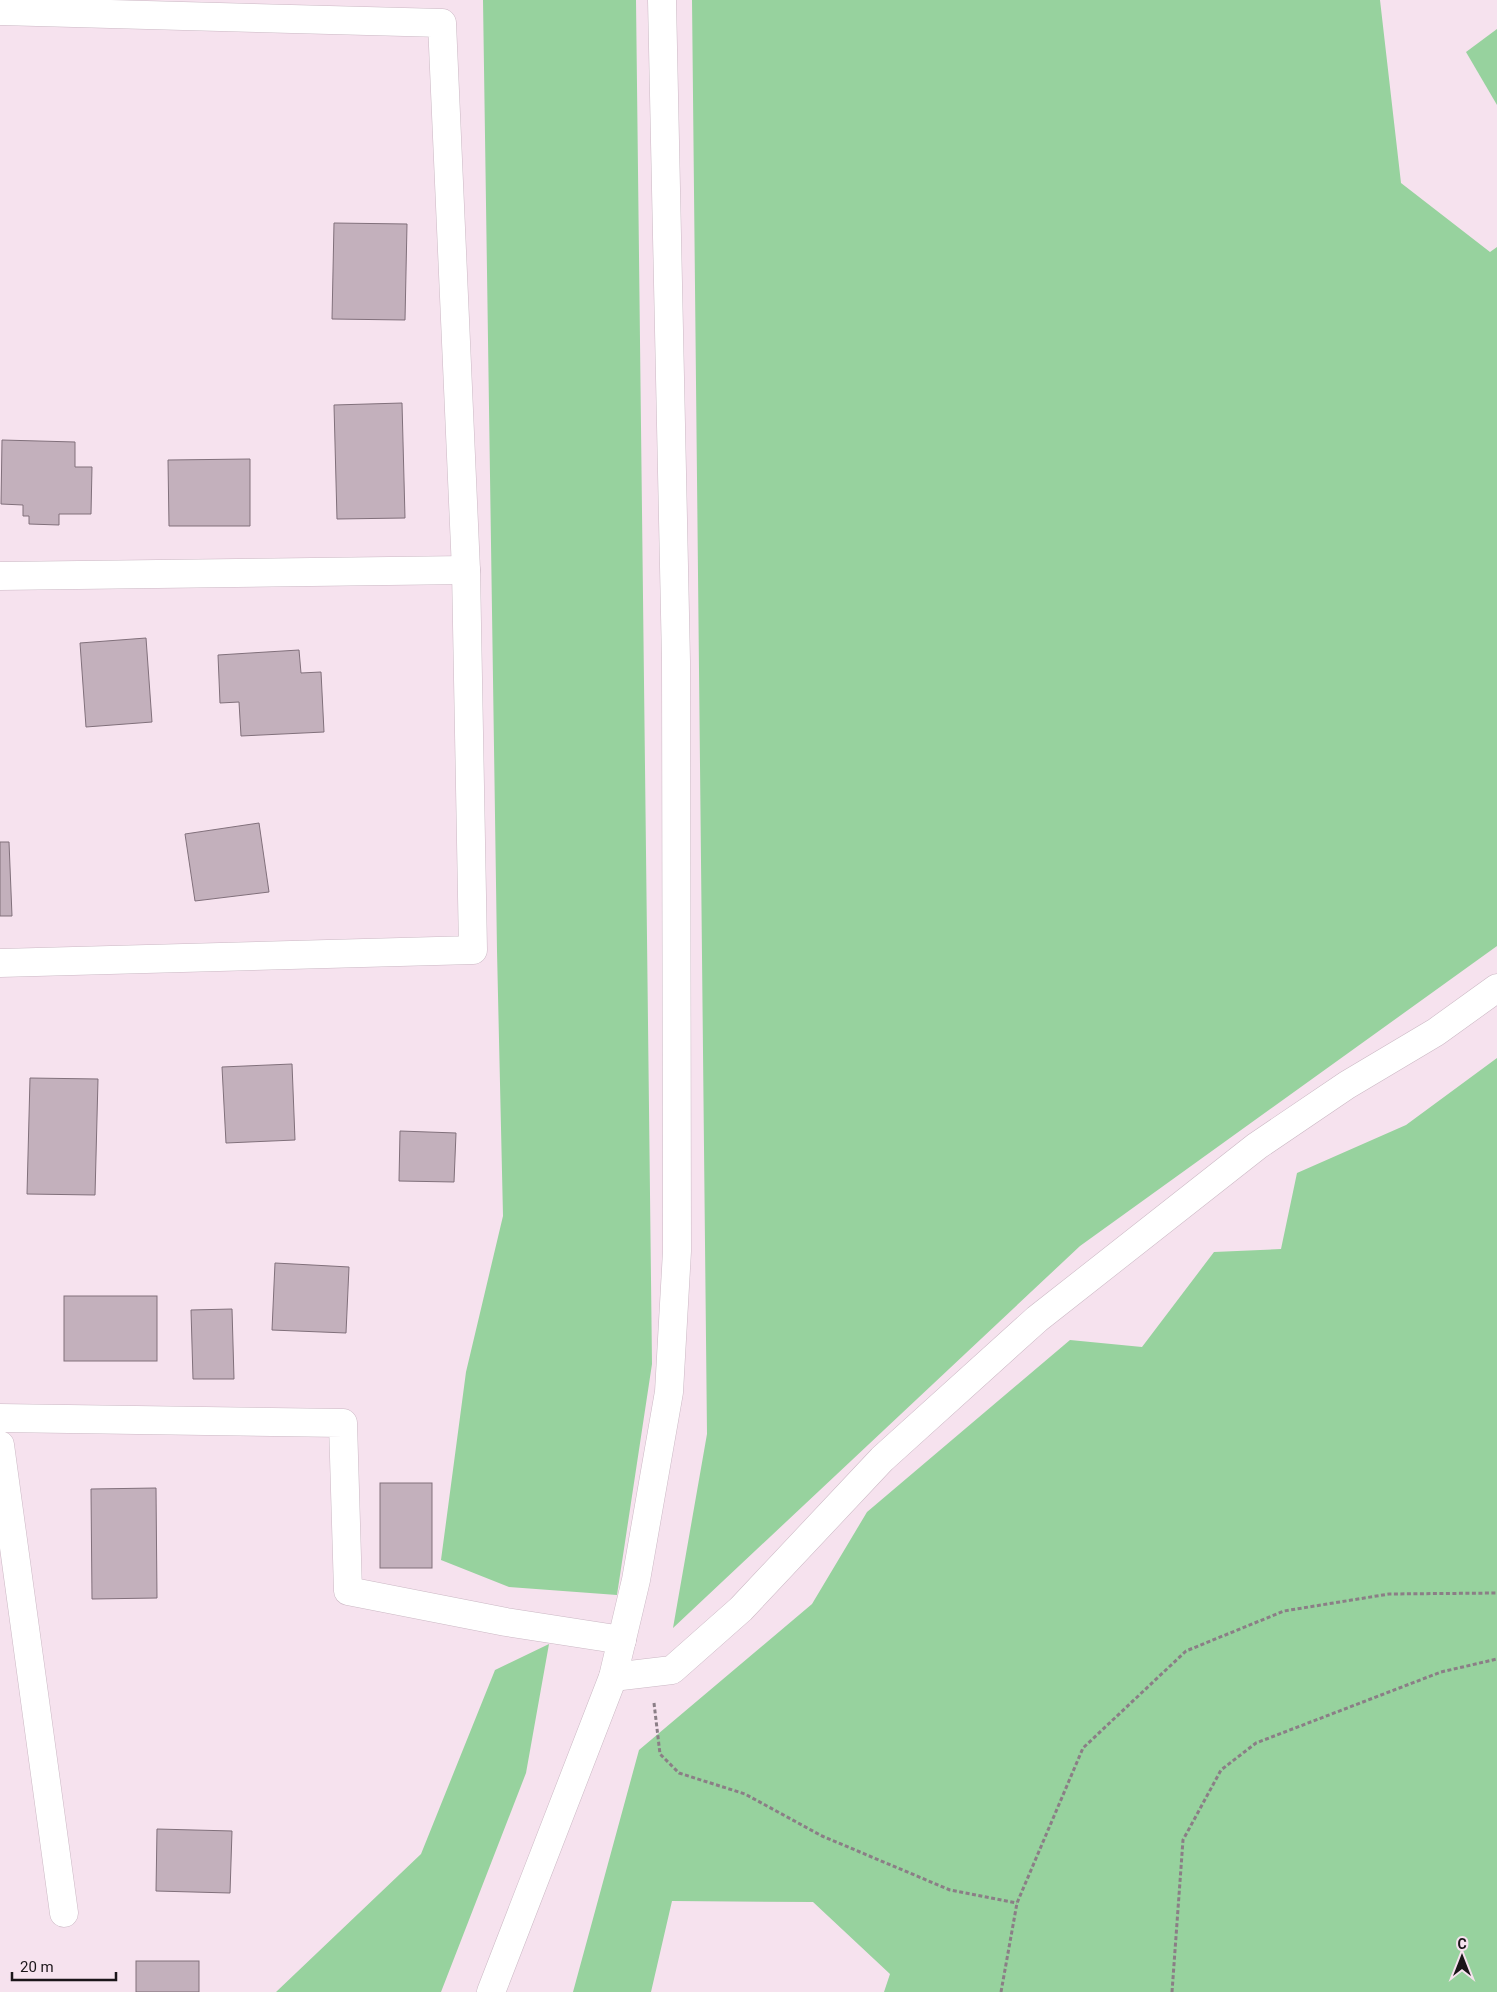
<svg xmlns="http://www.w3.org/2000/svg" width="1497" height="1992" viewBox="0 0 1497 1992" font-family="Roboto,sans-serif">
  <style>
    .green { fill: #97d29e }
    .building { fill: #c3b0bc; stroke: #81707b }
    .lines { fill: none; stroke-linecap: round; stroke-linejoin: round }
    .minor-casing { stroke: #cbb8c4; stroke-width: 29 }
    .secondary-casing { stroke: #cbb8c4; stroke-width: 29 }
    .path { stroke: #8b7e86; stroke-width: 3; stroke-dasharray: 4 2.5; stroke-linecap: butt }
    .minor { stroke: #fff; stroke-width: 28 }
    .secondary { stroke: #fff; stroke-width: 28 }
  </style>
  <rect width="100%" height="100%" fill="#f6e2ee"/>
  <g class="green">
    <path d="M483 0H636L652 1364 617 1595 509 1587 441 1560 466 1372 503 1216 497 951Z"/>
    <path d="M692 0H1380L1401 183 1490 252 1497 247V946L1080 1246 673 1628 707 1434Z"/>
    <path d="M1497 29V105L1466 52Z"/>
    <path d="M1497 1058V1992H884L890 1974 813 1902 672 1901 651 1992H573L639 1750 812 1604 867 1512 1070 1340 1142 1347 1214 1252 1281 1249 1297 1173 1406 1125Z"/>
    <path d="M549 1644 526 1773 441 1992H276L421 1854 495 1670Z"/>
  </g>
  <g class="building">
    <path d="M334 223 407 224 405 320 332 319Z"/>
    <path d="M402 403 405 518 337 519 334 405Z"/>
    <path d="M2 440 75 442V467H92L91 514H59V525L29 524V516H23V505L1 504Z"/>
    <path d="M250 459V526H169L168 460Z"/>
    <path d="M146 638 152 722 86 727 80 643Z"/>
    <path d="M299 650 301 673 321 672 324 732 241 736 239 702 220 703 218 655Z"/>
    <path d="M259 823 269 892 195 901 185 834Z"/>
    <path d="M0 842H9L12 916H0Z"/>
    <path d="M292 1064 295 1140 226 1143 222 1067Z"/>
    <path d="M30 1078 98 1079 95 1195 27 1194Z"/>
    <path d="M400 1131 456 1133 454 1182 399 1181Z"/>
    <path d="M275 1263 349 1267 346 1333 272 1330Z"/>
    <rect x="64" y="1296" width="93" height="65"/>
    <path d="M232 1309 234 1379H193L191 1310Z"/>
    <rect x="380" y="1483" width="52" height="85"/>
    <path d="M156 1488 157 1598 92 1599 91 1489Z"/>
    <path d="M157 1829 232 1831 230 1893 156 1891Z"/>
    <rect x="136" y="1961" width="63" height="31"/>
  </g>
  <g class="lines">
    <g class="minor-casing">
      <g id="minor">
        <path d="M0 11 442 23 466 570 473 950 0 963"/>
        <path d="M0 576 466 570"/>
        <path d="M0 1418 343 1423 348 1591 506 1622 622 1640"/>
        <path d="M0 1445 64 1913"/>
        <path d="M613 1677 672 1670 741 1609 882 1459 1037 1319 1257 1146 1347 1085 1436 1032 1497 988"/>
      </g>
    </g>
    <g class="secondary-casing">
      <path id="secondary" d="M491 1992 613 1677 636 1580 669 1392 677 1251 676 661 662 0"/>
    </g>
    <g class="path">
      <path d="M654 1703 660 1754 679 1773 745 1794 822 1836 950 1890 1017 1903"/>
      <path d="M1001 1992 1017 1903 1083 1748 1186 1651 1284 1611 1389 1594 1497 1593"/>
      <path d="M1172 1992 1183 1840 1221 1770 1256 1743 1441 1672 1497 1659"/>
    </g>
    <use href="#minor" class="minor"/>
    <use href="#secondary" class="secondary"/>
  </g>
  <g transform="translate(1462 1957)" stroke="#f6e2ee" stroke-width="4" paint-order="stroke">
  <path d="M0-4L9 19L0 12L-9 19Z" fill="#1b1519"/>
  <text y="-8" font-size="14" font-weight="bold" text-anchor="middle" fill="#1b1519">С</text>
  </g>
  <path d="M12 1972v8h104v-8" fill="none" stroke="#1b1519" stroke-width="2.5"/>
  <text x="20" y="1972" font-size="15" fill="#1b1519" stroke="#f6e2ee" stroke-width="4" paint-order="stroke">20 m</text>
</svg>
